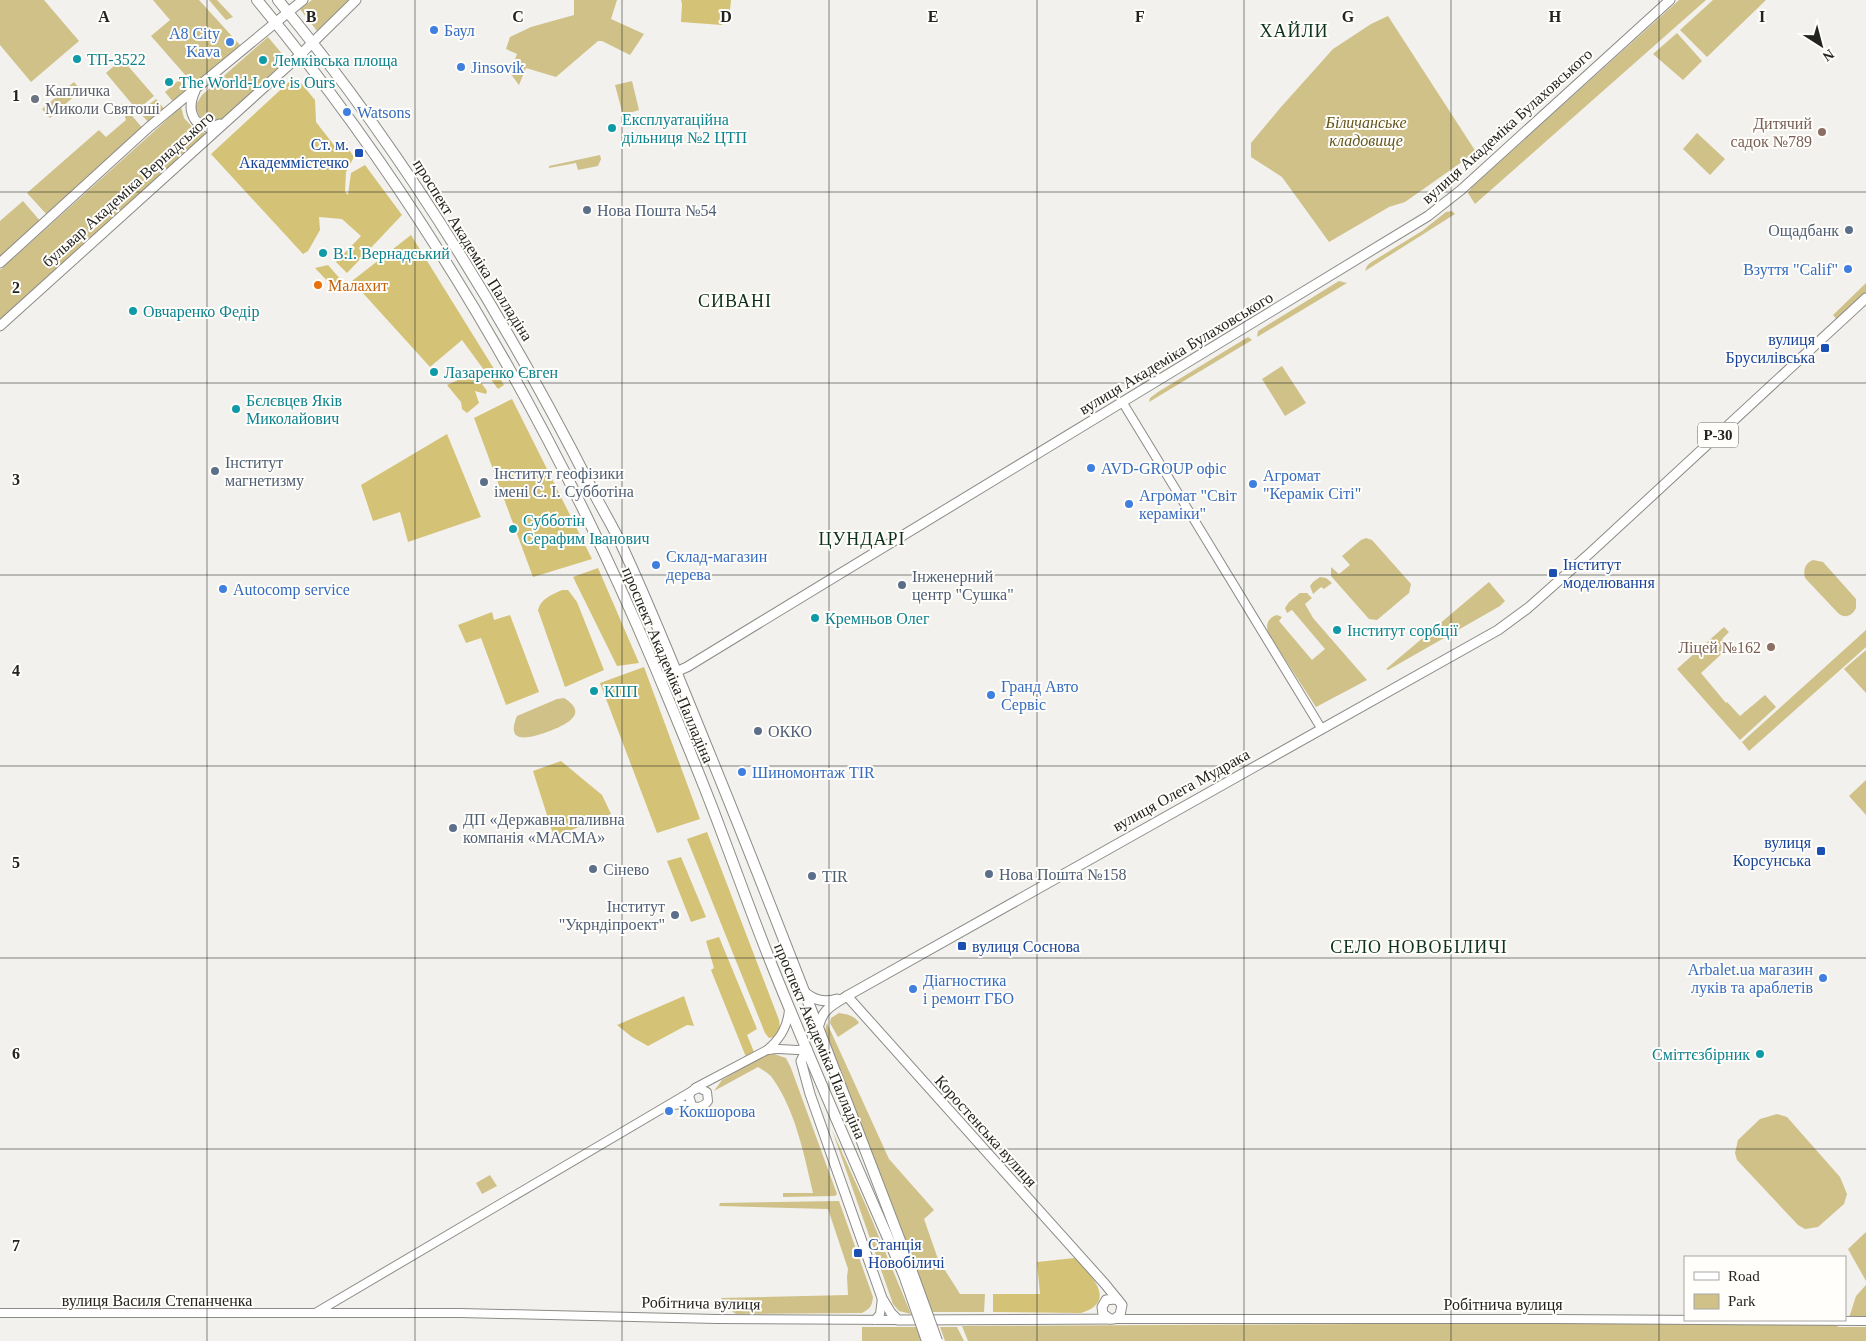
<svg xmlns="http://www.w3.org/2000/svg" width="1866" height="1341" viewBox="0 0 1866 1341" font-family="Georgia,serif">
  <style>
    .green { fill: #cfc188 }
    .forest { fill: #d4c276 }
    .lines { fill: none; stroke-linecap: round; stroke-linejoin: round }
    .tertiary-casing { stroke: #8c8b87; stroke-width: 10 }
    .secondary-casing { stroke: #8c8b87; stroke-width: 11 }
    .primary-casing { stroke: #8c8b87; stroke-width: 11 }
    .trunk-casing { stroke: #8c8b87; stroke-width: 12 }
    .tertiary { stroke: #fff; stroke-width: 8 }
    .secondary { stroke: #fff; stroke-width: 9 }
    .primary { stroke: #fff; stroke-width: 9 }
    .trunk { stroke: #fff; stroke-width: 10 }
    .trunk-bridge-casing { stroke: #8c8b87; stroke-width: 12; stroke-linecap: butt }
    .trunk-bridge { stroke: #fff; stroke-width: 10 }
    .grid { fill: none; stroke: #232321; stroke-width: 1; stroke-opacity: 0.55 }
    .shop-dot { fill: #3f7fe0; stroke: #fffefb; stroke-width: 2 }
    .culture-dot { fill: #0f9aa8; stroke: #fffefb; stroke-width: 2 }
    .worship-dot { fill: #6b7280; stroke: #fffefb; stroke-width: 2 }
    .education-dot { fill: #8d6e63; stroke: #fffefb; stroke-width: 2 }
    .transit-dot { fill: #1a4fb4; stroke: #fffefb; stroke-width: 2 }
    .service-dot { fill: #5c6f8a; stroke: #fffefb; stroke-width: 2 }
    .food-dot { fill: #e8710a; stroke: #fffefb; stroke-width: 2 }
    .labels { text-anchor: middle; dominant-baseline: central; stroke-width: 4; stroke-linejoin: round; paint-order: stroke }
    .shield { fill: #fffefb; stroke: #656562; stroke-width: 1 }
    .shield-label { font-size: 15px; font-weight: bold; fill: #232321 }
    .shop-label { font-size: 16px; fill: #366cbe; stroke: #fffefb; text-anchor: start }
    .culture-label { font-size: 16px; fill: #0d838f; stroke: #fffefb; text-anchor: start }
    .worship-label { font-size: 16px; fill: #5b616d; stroke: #fffefb; text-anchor: start }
    .park-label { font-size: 16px; font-style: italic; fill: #63561d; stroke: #fffefb }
    .education-label { font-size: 16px; fill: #785e54; stroke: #fffefb; text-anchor: end }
    .street-label { font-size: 16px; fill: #232321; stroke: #fffefb }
    .transit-label { font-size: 16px; fill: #164399; stroke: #fffefb; text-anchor: end }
    .service-label { font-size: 16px; fill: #4e5e75; stroke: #fffefb; text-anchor: start }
    .food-label { font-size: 16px; fill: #c56008; stroke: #fffefb; text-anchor: start }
    .neighbourhood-label { font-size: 18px; letter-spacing: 1px; fill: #0d321b; stroke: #fffefb }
    .grid-label { font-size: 16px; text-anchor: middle; font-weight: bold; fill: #232321; stroke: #fffefb; stroke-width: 4; stroke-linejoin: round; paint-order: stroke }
  </style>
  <rect width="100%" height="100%" fill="#f2f1ed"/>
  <g class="green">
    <path d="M0 0H44L79 41 31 82 0 45Z"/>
    <path d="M153 0H199L240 45 194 85 151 36 170 20Z"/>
    <path d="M209 0H217L233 17 226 20Z"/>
    <path d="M312 0H349L317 31 300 9Z"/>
    <path d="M574 0H617L611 19 644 34 630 55 602 41H598L556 77 526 68 519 85 510 73 517 54 506 49 510 37 531 27 574 15Z"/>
    <path d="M1679 0H1706L1475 204 1468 193 1472 187Z"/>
    <path d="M1713 0H1766L1707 57 1680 30Z"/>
    <path d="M1388 16 1476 152 1405 202 1389 207 1329 242 1282 177 1251 157V143L1281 107 1333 49 1371 24Z"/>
    <path d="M1677 33 1702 61 1683 80 1653 54Z"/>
    <path d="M268 37 288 61 223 119 209 122 200 117 195 106 202 95Z"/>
    <path d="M122 59 154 96 137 110 106 73Z"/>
    <path d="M179 80 188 90 174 103 165 92Z"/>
    <path d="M632 81 639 110 623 115 615 85Z"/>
    <path d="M74 82 81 90 50 118 42 109Z"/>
    <path d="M156 99 166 111 151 125 139 112Z"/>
    <path d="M121 103 145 131 49 217 27 193 99 130 106 137 126 120Z"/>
    <path d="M181 107 184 118 197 132 210 133 0 321V270Z"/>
    <path d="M1697 133 1725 159 1710 175 1683 149Z"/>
    <path d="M600 155 601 159 598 166 578 170 576 163 549 168V166Z"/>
    <path d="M23 201 41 222 0 259V221Z"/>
    <path d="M1452 211 1455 214 1365 271 1367 266 1370 263 1422 231 1446 212Z"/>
    <path d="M1339 281 1347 283 1257 337 1258 331Z"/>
    <path d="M1866 283V294L1838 321 1833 315Z"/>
    <path d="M1248 337 1252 340 1149 402 1150 398 1158 392Z"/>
    <path d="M1282 366 1306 403 1285 416 1262 379Z"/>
    <path d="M1366 538 1372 540 1411 584 1409 593 1377 620 1369 619 1331 576V567L1339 574 1350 565 1342 556 1361 540Z"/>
    <path d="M1813 560 1823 562 1856 599V608C1852 616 1845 619 1838 613L1805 578C1803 570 1805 563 1813 560Z"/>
    <path d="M1320 577 1326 578 1332 583 1324 589 1321 587 1313 594 1310 586 1313 582Z"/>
    <path d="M1489 582 1505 601 1500 606 1388 670 1386 669Z"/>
    <path d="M1300 593H1307L1312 598 1305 604 1313 618 1367 680 1316 707 1269 635C1265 626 1267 618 1277 615L1282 617 1279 621 1312 660 1325 649 1292 610 1287 613 1285 608 1289 602Z"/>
    <path d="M1724 627 1729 632 1722 639 1729 647 1701 673 1726 703 1727 702 1740 716 1765 695 1776 707 1740 740 1677 669Z"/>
    <path d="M1866 630V647L1749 751 1742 742Z"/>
    <path d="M1866 650V693L1844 669Z"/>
    <path d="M564 698C590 714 565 725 550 731 533 737 504 747 517 716L557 699Z"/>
    <path d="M1866 780V815L1849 796Z"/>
    <path d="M839 1013C847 1014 855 1016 859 1023L838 1037 830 1023 831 1018Z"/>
    <path d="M827 1023 889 1159 934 1210 924 1219 938 1259 960 1294H985L984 1312H932L825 1030Z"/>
    <path d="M774 1054 786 1058 791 1068 837 1194 835 1196 783 1197V1193H813C804 1155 796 1112 773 1079 770 1074 763 1070 758 1067L714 1091 722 1080 764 1055Z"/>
    <path d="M1777 1114 1787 1117 1840 1177 1847 1194 1844 1204 1818 1227 1805 1229 1798 1225 1737 1160 1735 1153 1738 1140 1760 1119Z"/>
    <path d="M832 1130 867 1208 911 1314 899 1311 893 1304Z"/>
    <path d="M490 1175 497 1186 482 1194 476 1183Z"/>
    <path d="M839 1201 873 1297C872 1306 870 1309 862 1313L736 1314 725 1306 721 1298 848 1295 847 1277 848 1269 828 1209 719 1206 720 1203Z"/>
    <path d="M1866 1232V1281L1848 1249Z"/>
    <path d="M1866 1285V1317L1849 1318 1856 1296Z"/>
    <path d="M1553 1323 1832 1324 1839 1327H1866V1341H968L962 1326Z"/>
    <path d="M862 1327H918L923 1341H862Z"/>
    <path d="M940 1327H957L964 1341H945Z"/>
  </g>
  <g class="forest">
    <path d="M681 0H731L730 10 724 9 722 25 681 22 682 4Z"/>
    <path d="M289 82 301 83 315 100 316 122 337 149 350 151 354 157 346 172 345 192 348 195 351 173 365 165 402 215 347 273 336 262 361 236 342 219 319 217 320 230 308 251 303 254 211 154Z"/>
    <path d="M411 235 504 385 498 389 462 340 430 367 352 281Z"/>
    <path d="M328 265 341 280 333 287 315 268Z"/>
    <path d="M469 375 477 377 487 391 486 394 475 391 479 403 467 413 462 409 461 402 447 385Z"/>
    <path d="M512 399 592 559 533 577 474 418Z"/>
    <path d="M447 434 481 517 408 542 400 512 373 521 361 485Z"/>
    <path d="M598 568 639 663 617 666 573 577Z"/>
    <path d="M562 590H568L577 602 604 670 565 687 538 610C541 598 552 595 562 590Z"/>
    <path d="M492 612 494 620 510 615 539 692 506 705 481 638 466 643 458 625Z"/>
    <path d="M644 667 700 819 657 833 600 683Z"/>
    <path d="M561 761 602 795 611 814 554 837 533 771Z"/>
    <path d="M707 832 779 1020 780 1028 775 1037 769 1038 765 1033 687 839Z"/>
    <path d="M681 857 706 917 691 922 667 861Z"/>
    <path d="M719 937 757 1029 747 1035 754 1052 746 1057 711 970 714 968 706 941Z"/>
    <path d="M684 996 694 1026 687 1025 648 1046 632 1037 617 1025Z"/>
    <path d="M1075 1258C1090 1275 1119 1301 1081 1313L993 1312V1294H1040L1037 1262Z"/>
  </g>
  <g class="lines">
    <g class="tertiary-casing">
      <g id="tertiary">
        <path d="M1123 403 1321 728"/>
        <path d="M769 1050C782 1047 794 1052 807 1049"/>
        <path d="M695 1088 767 1050C780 1039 788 1027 789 1009"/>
        <path d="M673 1105C686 1102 700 1113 708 1101L707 1092 699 1088 692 1091 689 1096 692 1105"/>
        <path d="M317 1312 692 1091"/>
        <path d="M0 1313H461L717 1319 898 1320"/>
        <path d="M1114 1319H1553L1866 1321"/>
        <path d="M875 1320 880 1314 882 1298"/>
      </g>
    </g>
    <g class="secondary-casing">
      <g id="secondary">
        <path d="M195 91C190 102 189 111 196 121L209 128 220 124"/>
        <path d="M0 263 149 127 303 0"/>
        <path d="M0 326 300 55 356 0"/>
      </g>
    </g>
    <g class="primary-casing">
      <g id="primary">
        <path d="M660 679 687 667 759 623 1428 216 1461 190 1670 0"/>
        <path d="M803 991C814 1000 823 1003 837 999"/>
        <path d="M818 1029C822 1009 831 1006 847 996L1498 630 1528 608 1590 553 1866 298"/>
        <path d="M807 1049 801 1061 810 1094 882 1298 891 1313 898 1320 1114 1319 1120 1315 1122 1305 1105 1284 847 996"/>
        <path d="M1110 1319 1103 1314 1102 1307 1106 1300 1114 1299 1118 1300"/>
      </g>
    </g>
    <g class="trunk-casing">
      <g id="trunk">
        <path d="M257 0C423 200 554 428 655 667 677 720 700 774 720 828 737 873 753 918 771 963 813 1068 859 1171 904 1275"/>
        <path d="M278 0C402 150 504 316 592 489 601 508 613 526 622 546 654 615 682 686 711 757 781 928 846 1100 912 1272"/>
      </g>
    </g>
    <use href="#tertiary" class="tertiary"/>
    <use href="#secondary" class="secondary"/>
    <use href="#primary" class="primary"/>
    <use href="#trunk" class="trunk"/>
    <g class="trunk-bridge-casing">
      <g id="trunk-bridge">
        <path d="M912 1272 937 1341"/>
        <path d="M904 1275 927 1341"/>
      </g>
    </g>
    <use href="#trunk-bridge" class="trunk-bridge"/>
  </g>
  <path class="grid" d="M207 0V1341M415 0V1341M622 0V1341M829 0V1341M1037 0V1341M1244 0V1341M1451 0V1341M1659 0V1341M0 192H1866M0 383H1866M0 575H1866M0 766H1866M0 958H1866M0 1149H1866"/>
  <g class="shop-dot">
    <circle cx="434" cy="30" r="5"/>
    <circle cx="230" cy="42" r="5"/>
    <circle cx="461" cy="67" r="5"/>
    <circle cx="347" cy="112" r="5"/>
    <circle cx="1848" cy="269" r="5"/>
    <circle cx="1091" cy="468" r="5"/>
    <circle cx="1253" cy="484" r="5"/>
    <circle cx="1129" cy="504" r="5"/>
    <circle cx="656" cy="565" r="5"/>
    <circle cx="223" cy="589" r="5"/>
    <circle cx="991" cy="695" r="5"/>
    <circle cx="742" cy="772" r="5"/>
    <circle cx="1823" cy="978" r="5"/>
    <circle cx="913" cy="989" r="5"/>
    <circle cx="669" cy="1111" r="5"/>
  </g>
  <g class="culture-dot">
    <circle cx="77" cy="59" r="5"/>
    <circle cx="263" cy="60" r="5"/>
    <circle cx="169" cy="82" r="5"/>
    <circle cx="612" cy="128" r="5"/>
    <circle cx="323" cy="253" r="5"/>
    <circle cx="133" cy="311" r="5"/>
    <circle cx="434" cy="372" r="5"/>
    <circle cx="236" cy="409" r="5"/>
    <circle cx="513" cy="529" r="5"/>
    <circle cx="815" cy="618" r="5"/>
    <circle cx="1337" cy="630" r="5"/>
    <circle cx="594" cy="691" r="5"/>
    <circle cx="1760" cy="1054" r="5"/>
  </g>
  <circle class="worship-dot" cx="35" cy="99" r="5"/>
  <g class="education-dot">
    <circle cx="1822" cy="132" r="5"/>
    <circle cx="1771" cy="647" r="5"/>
  </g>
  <g class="transit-dot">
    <rect x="354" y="148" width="10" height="10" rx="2.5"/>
    <rect x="1820" y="343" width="10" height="10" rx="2.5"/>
    <rect x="1548" y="568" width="10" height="10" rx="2.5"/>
    <rect x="1816" y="846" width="10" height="10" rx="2.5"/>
    <rect x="957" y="941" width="10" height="10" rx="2.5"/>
    <rect x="853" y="1248" width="10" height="10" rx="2.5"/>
  </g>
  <g class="service-dot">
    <circle cx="587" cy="210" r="5"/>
    <circle cx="1849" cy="230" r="5"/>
    <circle cx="215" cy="471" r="5"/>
    <circle cx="484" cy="482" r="5"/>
    <circle cx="902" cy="585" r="5"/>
    <circle cx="758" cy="731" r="5"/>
    <circle cx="453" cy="828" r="5"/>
    <circle cx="593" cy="869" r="5"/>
    <circle cx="989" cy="874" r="5"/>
    <circle cx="812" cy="876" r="5"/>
    <circle cx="675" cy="915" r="5"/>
  </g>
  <circle class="food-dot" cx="318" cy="285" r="5"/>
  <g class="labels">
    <rect class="shield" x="1698" y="422.5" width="40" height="25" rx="4"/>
    <g class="shield-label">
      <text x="1718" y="435">Р-30</text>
    </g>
    <g class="shop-label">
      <text x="444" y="30">Баул</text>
      <text x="220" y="33" text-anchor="end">A8 City<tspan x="220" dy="18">Kava</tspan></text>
      <text x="471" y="67">Jinsovik</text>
      <text x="357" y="112">Watsons</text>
      <text x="1838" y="269" text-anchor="end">Взуття "Calif"</text>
      <text x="1101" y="468">AVD-GROUP офіс</text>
      <text x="1263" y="475">Агромат<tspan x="1263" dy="18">"Керамік Сіті"</tspan></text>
      <text x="1139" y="495">Агромат "Світ<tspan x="1139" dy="18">кераміки"</tspan></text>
      <text x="666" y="556">Склад-магазин<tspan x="666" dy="18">дерева</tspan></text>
      <text x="233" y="589">Autocomp service</text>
      <text x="1001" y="686">Гранд Авто<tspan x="1001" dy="18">Сервіс</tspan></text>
      <text x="752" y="772">Шиномонтаж TIR</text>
      <text x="1813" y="969" text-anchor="end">Arbalet.ua магазин<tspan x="1813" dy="18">луків та араблетів</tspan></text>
      <text x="923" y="980">Діагностика<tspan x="923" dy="18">і ремонт ГБО</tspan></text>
      <text x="679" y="1111">Кокшорова</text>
    </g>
    <g class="culture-label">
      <text x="87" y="59">ТП-3522</text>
      <text x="273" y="60">Лемківська площа</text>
      <text x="179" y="82">The World-Love is Ours</text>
      <text x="622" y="119">Експлуатаційна<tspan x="622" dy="18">дільниця №2 ЦТП</tspan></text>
      <text x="333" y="253">В.І. Вернадський</text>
      <text x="143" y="311">Овчаренко Федір</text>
      <text x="444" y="372">Лазаренко Євген</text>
      <text x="246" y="400">Бєлєвцев Яків<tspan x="246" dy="18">Миколайович</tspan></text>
      <text x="523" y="520">Субботін<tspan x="523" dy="18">Серафим Іванович</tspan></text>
      <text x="825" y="618">Кремньов Олег</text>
      <text x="1347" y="630">Інститут сорбції</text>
      <text x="604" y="691">КПП</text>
      <text x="1750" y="1054" text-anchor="end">Сміттєзбірник</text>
    </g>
    <g class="worship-label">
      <text x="45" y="90">Капличка<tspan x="45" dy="18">Миколи Святоші</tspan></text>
    </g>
    <g class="park-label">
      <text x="1366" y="122">Біличанське<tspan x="1366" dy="18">кладовище</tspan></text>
    </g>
    <g class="education-label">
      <text x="1812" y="123">Дитячий<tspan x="1812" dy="18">садок №789</tspan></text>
      <text x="1761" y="647">Ліцей №162</text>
    </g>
    <g class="street-label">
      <text transform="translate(1507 126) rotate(-42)">вулиця Академіка Булаховського</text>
      <text transform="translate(128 189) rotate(-42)">бульвар Академіка Вернадського</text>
      <text transform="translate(473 250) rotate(58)">проспект Академіка Палладіна</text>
      <text transform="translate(1176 353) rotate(-31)">вулиця Академіка Булаховського</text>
      <text transform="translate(668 665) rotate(67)">проспект Академіка Палладіна</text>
      <text transform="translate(1181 790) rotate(-29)">вулиця Олега Мудрака</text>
      <text transform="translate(820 1041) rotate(67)">проспект Академіка Палладіна</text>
      <text transform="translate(986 1131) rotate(48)">Коростенська вулиця</text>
      <text x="157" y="1300">вулиця Василя Степанченка</text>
      <text transform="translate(701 1303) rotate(1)">Робітнича вулиця</text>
      <text x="1503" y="1304">Робітнича вулиця</text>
    </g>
    <g class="transit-label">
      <text x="349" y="144">Ст. м.<tspan x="349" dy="18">Академмістечко</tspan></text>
      <text x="1815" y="339">вулиця<tspan x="1815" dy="18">Брусилівська</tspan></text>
      <text x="1563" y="564" text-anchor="start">Інститут<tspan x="1563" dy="18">моделювання</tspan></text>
      <text x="1811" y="842">вулиця<tspan x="1811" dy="18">Корсунська</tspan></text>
      <text x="972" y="946" text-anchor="start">вулиця Соснова</text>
      <text x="868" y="1244" text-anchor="start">Станція<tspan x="868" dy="18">Новобіличі</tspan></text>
    </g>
    <g class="service-label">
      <text x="597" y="210">Нова Пошта №54</text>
      <text x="1839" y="230" text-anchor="end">Ощадбанк</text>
      <text x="225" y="462">Інститут<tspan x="225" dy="18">магнетизму</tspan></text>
      <text x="494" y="473">Інститут геофізики<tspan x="494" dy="18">імені С. І. Субботіна</tspan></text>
      <text x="912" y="576">Інженерний<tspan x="912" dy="18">центр "Сушка"</tspan></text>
      <text x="768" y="731">ОККО</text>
      <text x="463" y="819">ДП «Державна паливна<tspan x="463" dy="18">компанія «МАСМА»</tspan></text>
      <text x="603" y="869">Сінево</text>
      <text x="999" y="874">Нова Пошта №158</text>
      <text x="822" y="876">TIR</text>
      <text x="665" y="906" text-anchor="end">Інститут<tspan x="665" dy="18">"Укрндіпроект"</tspan></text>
    </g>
    <g class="food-label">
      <text x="328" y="285">Малахит</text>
    </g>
    <g class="neighbourhood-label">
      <text x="1294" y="31">ХАЙЛИ</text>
      <text x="735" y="301">СИВАНІ</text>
      <text x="862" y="539">ЦУНДАРІ</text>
      <text x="1419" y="947">СЕЛО НОВОБІЛИЧІ</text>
    </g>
  </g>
  <g class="grid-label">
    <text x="104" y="22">A</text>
    <text x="311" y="22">B</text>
    <text x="518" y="22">C</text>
    <text x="726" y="22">D</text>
    <text x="933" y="22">E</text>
    <text x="1140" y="22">F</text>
    <text x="1348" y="22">G</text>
    <text x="1555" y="22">H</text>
    <text x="1762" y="22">I</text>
    <text x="16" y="101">1</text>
    <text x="16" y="293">2</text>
    <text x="16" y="485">3</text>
    <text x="16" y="676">4</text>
    <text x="16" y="868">5</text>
    <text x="16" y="1059">6</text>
    <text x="16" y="1251">7</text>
  </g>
  <rect x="1684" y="1256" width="162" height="65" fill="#fffefb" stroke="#a7a6a4"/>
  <rect x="1694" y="1272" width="25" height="8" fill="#ffffff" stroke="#a7a6a4"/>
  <text x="1728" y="1281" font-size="15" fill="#232321">Road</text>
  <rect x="1694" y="1294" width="25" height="15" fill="#cfc188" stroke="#a7a6a4"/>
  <text x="1728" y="1306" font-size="15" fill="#232321">Park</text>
  <g transform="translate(1821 45) rotate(144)" stroke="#fffefb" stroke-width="4" paint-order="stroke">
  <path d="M0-4L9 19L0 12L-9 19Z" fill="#232321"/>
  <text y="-8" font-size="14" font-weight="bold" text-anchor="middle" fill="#232321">N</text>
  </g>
</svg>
